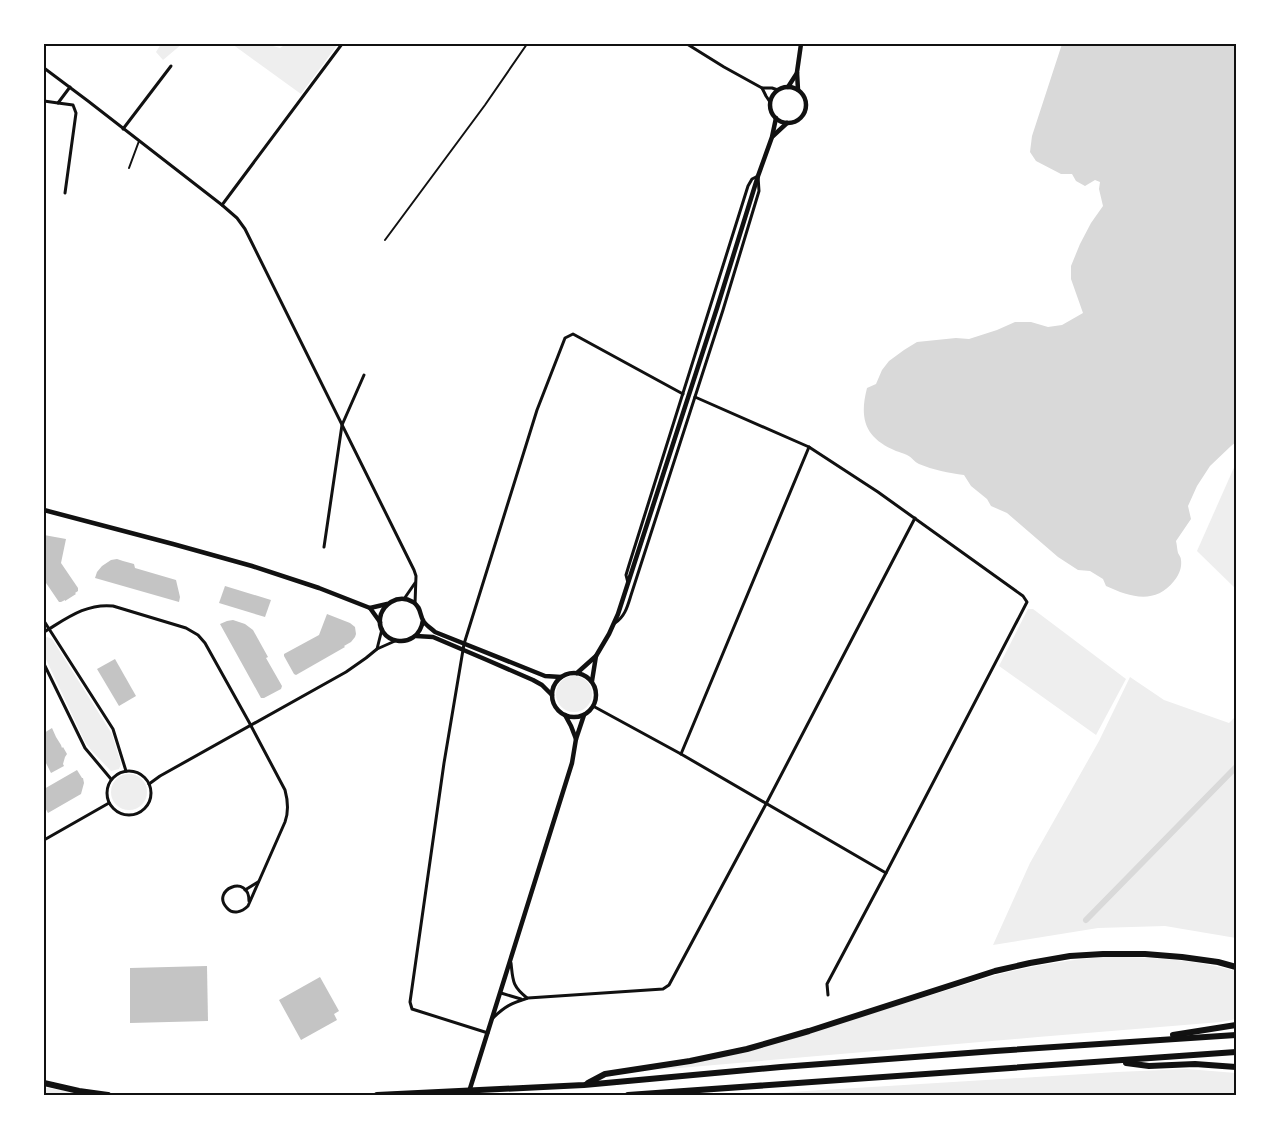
<svg xmlns="http://www.w3.org/2000/svg" width="1280" height="1139" viewBox="0 0 1280 1139" font-family="'Roboto Serif',serif">
  <style>
    .green { fill: #eee }
    .water { fill: #d9d9d9 }
    .lines { fill: none; stroke-linecap: round; stroke-linejoin: round }
    .canal { stroke: #d9d9d9; stroke-width: 6 }
    .building { fill: #c4c4c4 }
    .service { stroke: #111; stroke-width: 2 }
    .minor { stroke: #111; stroke-width: 3 }
    .secondary { stroke: #111; stroke-width: 4.5 }
    .motorway { stroke: #111; stroke-width: 6 }
    .neatline { fill: none; stroke: #111; stroke-width: 2 }
  </style>
  <rect width="100%" height="100%" fill="#fff"/>
  <g class="green">
    <path d="M161 44H182L163 60 156 52Z"/>
    <path d="M232 44H266L280 48 286 44H338L301 94Z"/>
    <path d="M1236 463V589L1197 551Z"/>
    <path d="M1028 609H1033L1126 679 1096 735 999 666Z"/>
    <path d="M47 637 52 639 112 734 121 764 119 769 111 771 91 750 85 742 44 655V639Z"/>
    <circle cx="574" cy="694" r="18"/>
    <path d="M1130 677 1164 700 1229 723 1236 716V938L1165 926 1098 928 993 945 1030 863 1099 741Z"/>
    <circle cx="129" cy="792" r="18"/>
    <path d="M1104 957C1149 957 1193 959 1236 971V1019L1221 1022 1038 1037 656 1070 747 1052 996 975C1032 966 1066 960 1104 957Z"/>
    <path d="M1187 1069 1236 1073V1095H743L1117 1072Z"/>
    <path d="M44 1087 48 1088 87 1095H44Z"/>
  </g>
  <path class="water" d="M1062 44H1236V442L1231 446 1210 466 1197 486 1188 506 1191 519 1176 541C1177 545 1177 549 1178 553 1179 555 1181 557 1181 560 1182 568 1179 575 1174 581 1155 605 1130 597 1106 586L1103 579 1090 571 1078 570 1058 557 1007 513 991 506 987 499 971 486 964 475C949 473 933 470 919 464 914 462 912 457 907 455 903 453 899 452 896 451 865 438 859 419 867 388L876 384 882 370 889 361 904 350 917 342 956 338 969 339 997 330 1015 322H1031L1048 327 1062 325 1083 313 1071 279V266L1080 244 1091 223 1103 206 1099 189 1100 182 1095 180 1085 186 1076 181 1072 174H1061L1036 161 1030 152 1032 136Z"/>
  <g class="lines">
    <path class="canal" d="M1086 920 1236 767"/>
  </g>
  <g class="building">
    <path d="M44 535 66 539 61 563 78 588V591L75 593 76 594 65 601V600L61 602H59L44 580Z"/>
    <path d="M111 560 117 559 123 561 134 564 135 568 176 580 180 597 179 602 95 578 97 572 102 566Z"/>
    <path d="M225 586 271 600 265 617 219 603Z"/>
    <path d="M327 614 350 623 355 627 356 634 355 637 351 642 344 646 345 647 296 675 294 674 284 656V654L319 635Z"/>
    <path d="M233 620 245 624 253 630 268 657 266 658 282 686 281 689 264 698H261L220 624 227 621Z"/>
    <path d="M115 659 136 696 119 706 97 669Z"/>
    <path d="M52 728 56 737 61 745 62 748 63 747 67 754 65 757 63 764 64 766 51 773 44 759V733Z"/>
    <path d="M77 770 82 778H83L84 783 81 794 48 813 44 806V789Z"/>
    <path d="M207 966 208 1021 130 1023V968Z"/>
    <path d="M320 977 339 1011 334 1014 337 1020 301 1040 279 1000Z"/>
  </g>
  <g class="lines">
    <g class="service">
      <path d="M129 168 139 141"/>
      <path d="M385 240 485 105 527 44"/>
    </g>
    <g class="minor">
      <path d="M687 44 724 67 762 88H772L778 90"/>
      <path d="M44 68 88 101 222 205 237 218 245 229 414 570 416 576 415 604"/>
      <path d="M762 88 766 96 770 102"/>
      <path d="M44 101 58 103 70 87"/>
      <path d="M58 103 73 105 76 113 65 193"/>
      <path d="M123 129 171 66"/>
      <path d="M222 205 342 44"/>
      <path d="M695 397 809 447 878 492 1023 596 1027 602 886 873 827 984 828 995"/>
      <path d="M324 547 342 425 364 375"/>
      <path d="M404 599 415 583"/>
      <path d="M44 621 113 729 126 771"/>
      <path d="M615 623C626 616 628 604 632 592L723 310 759 191 758 176 752 179 748 186 629 565 626 575 628 583"/>
      <path d="M44 632C66 619 86 603 113 606L186 628 198 635 205 643 249 722 285 790C288 801 289 811 285 822L248 906C242 912 233 915 227 908 210 890 249 873 249 901"/>
      <path d="M377 649 382 629"/>
      <path d="M44 664 85 748 111 779"/>
      <path d="M593 706 681 754 886 873"/>
      <path d="M681 754 809 447"/>
      <circle cx="129" cy="793" r="22"/>
      <path d="M149 784 160 776 346 672 366 658 377 649 395 641"/>
      <path d="M44 840 109 803"/>
      <path d="M245 890 258 882"/>
      <path d="M511 963C513 981 512 986 527 998"/>
      <path d="M501 993 521 999"/>
      <path d="M493 1018C505 1006 512 1003 528 998L663 989 669 985 766 804 915 518"/>
      <path d="M488 1033 412 1009 410 1002 444 763 464 644 537 410 565 338 573 334 683 394"/>
    </g>
    <g class="secondary">
      <path d="M788 87 797 73"/>
      <circle cx="788" cy="105" r="18"/>
      <path d="M798 90 797 72 801 44"/>
      <path d="M773 136 787 123"/>
      <path d="M44 510 173 544 252 566 319 588 370 608 380 622"/>
      <path d="M370 608 387 604"/>
      <path d="M423 620C418 654 372 643 381 614 383 609 386 605 391 602 398 598 406 598 413 602 422 608 419 615 424 622 427 626 432 629 435 632L545 676 561 677"/>
      <path d="M416 636 433 637 487 660 533 680 542 685 552 695"/>
      <path d="M577 673 596 656 609 634 618 614 717 308 758 176 772 137 776 118"/>
      <circle cx="574" cy="695" r="22"/>
      <path d="M592 681 596 656"/>
      <path d="M565 715 571 726 576 739"/>
      <path d="M468 1095 572 763 576 739 584 715"/>
    </g>
    <g class="motorway">
      <path d="M1173 1035 1236 1025"/>
      <path d="M1126 1063 1149 1066 1195 1064 1236 1067"/>
      <path d="M44 1083 79 1091 108 1095"/>
      <path d="M588 1083 605 1074 690 1061 747 1049 809 1031 995 971 1030 963 1070 956 1103 954H1145L1182 957 1218 962 1236 967"/>
      <path d="M377 1095 584 1085 781 1067 995 1051 1236 1035"/>
      <path d="M628 1095 1236 1052"/>
    </g>
  </g>
  <rect width="1280" height="1139" fill="none" stroke="#ffffff" stroke-width="90"/>
  <rect x="45" y="45" width="1190" height="1049" class="neatline"/>
</svg>
